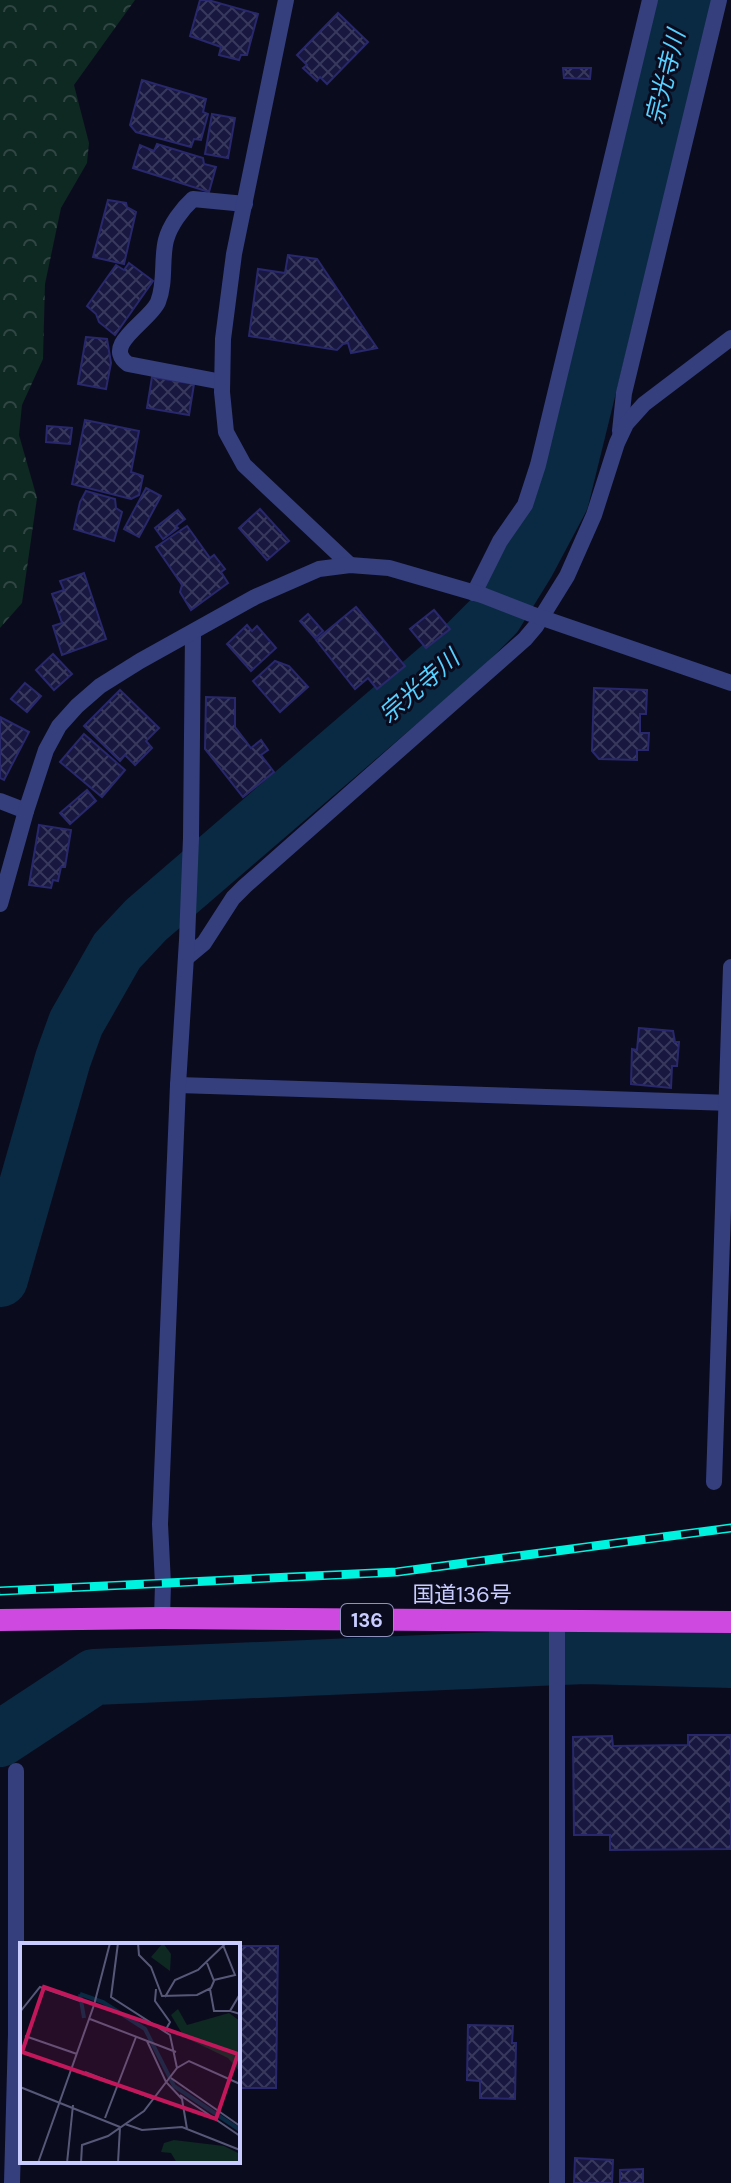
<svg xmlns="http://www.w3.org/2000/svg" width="731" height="2183" viewBox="0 0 731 2183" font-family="'DM Sans','Noto Sans JP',sans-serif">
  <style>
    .forest { fill: url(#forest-crowns) }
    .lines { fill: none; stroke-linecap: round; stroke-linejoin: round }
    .river { stroke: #0a2a43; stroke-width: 56 }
    .building { fill: url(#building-cross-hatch); stroke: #29286c; stroke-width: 2 }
    .service { stroke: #353f7e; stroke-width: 16 }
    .minor { stroke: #353f7e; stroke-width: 16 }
    .tertiary { stroke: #353f7e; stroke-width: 16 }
    .trunk { stroke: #ce49e0; stroke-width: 22 }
    .rail-casing { stroke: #00f3de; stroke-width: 9 }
    .rail { stroke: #0b0b1e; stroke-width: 6; stroke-dasharray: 18; stroke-linecap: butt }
    .labels { text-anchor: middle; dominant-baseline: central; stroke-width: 6; stroke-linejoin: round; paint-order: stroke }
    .shield { fill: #0b0b1e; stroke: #8f92bc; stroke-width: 2 }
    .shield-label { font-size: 20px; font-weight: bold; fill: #c8ccff }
    .street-label { font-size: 22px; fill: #c8ccff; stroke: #0b0b1e }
    .water-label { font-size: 24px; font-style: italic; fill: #56d0ff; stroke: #0b0b1e }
    .inset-river { fill: none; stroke: #0a2a43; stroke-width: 4 }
    .inset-road { fill: none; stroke: #575878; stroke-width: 2 }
    .view { fill: #c2185b; fill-opacity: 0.15; stroke: #c2185b; stroke-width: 4 }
    .inset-edge { fill: none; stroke: #c8ccff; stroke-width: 4 }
  </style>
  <defs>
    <pattern id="forest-crowns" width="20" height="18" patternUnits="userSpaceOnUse" patternTransform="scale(2)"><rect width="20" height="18" fill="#0e2822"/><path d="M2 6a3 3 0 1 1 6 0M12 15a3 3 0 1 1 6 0" fill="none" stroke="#304643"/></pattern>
    <pattern id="building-cross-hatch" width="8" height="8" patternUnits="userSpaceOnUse" patternTransform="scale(2)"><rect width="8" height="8" fill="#17173f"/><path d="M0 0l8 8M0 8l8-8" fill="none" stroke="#37385c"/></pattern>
  </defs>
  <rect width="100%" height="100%" fill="#0b0b1e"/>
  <path class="forest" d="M0 0H135L74 85 89 143 87 163 61 208 45 284 43 359 22 405 19 435 37 498 22 603 0 628Z"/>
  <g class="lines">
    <g class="river">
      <path d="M0 1279 63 1059 76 1023 117 951 146 920 462 648 495 615 527 563 561 499 684 0"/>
      <path d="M0 1739 94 1677 585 1656 731 1660"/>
    </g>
  </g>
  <g class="building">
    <path d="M200 0H208L258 14 247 55H241L239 60 219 55 221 47 190 36Z"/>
    <path d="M338 13 368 42 327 84 320 77 317 81 303 68 307 65 297 55Z"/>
    <path d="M563 68H591L590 79 564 78Z"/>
    <path d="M142 80 206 99 203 112 208 114 201 140 194 139 191 147 136 132 130 125Z"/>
    <path d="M212 114 235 118 228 158 205 154Z"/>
    <path d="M157 144 203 158 204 164 216 167 209 192 133 168 140 145 154 151Z"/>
    <path d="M108 200 126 203 127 207 136 212 124 264 93 257Z"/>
    <path d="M288 255 317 259 377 348 351 353 348 343 343 344 337 350 249 336 258 269 285 273Z"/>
    <path d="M129 263 153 281 115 335 99 322 96 314 87 306 116 265 124 270Z"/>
    <path d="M86 337 107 339 111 363 106 389 78 384Z"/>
    <path d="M152 377 194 384 189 415 147 408Z"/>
    <path d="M85 420 139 431 131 472 143 476 139 495 131 499 72 484Z"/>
    <path d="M47 426 72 428 70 444 46 442Z"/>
    <path d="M146 488 161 496 139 537 124 529Z"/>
    <path d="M86 491 115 499 116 508 122 512 114 541 74 529 80 502Z"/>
    <path d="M260 509 289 541 267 560 239 528Z"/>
    <path d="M178 510 185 519 176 526 178 528 163 539 155 528Z"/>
    <path d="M187 526 210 558 214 555 225 569 221 572 228 583 191 610 180 592 182 585 156 547Z"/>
    <path d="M84 573 106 639 62 655 53 626 62 623 52 594 64 590 60 581Z"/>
    <path d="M356 607 405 666 377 689 368 678 355 689 316 640Z"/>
    <path d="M434 610 450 629 426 648 410 629Z"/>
    <path d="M308 614 323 631 315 638 300 621Z"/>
    <path d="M247 625 252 631 257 626 276 648 251 671 227 644Z"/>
    <path d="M53 654 72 674 54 690 36 670Z"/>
    <path d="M275 661 289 666 308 687 280 712 253 681Z"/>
    <path d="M25 683 41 696 27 712 11 699Z"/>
    <path d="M594 688 647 690 646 714H640V733H649L648 750H637V760L599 759 592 751Z"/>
    <path d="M120 690 159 728 146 741 152 748 135 765 125 755 120 761 84 726Z"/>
    <path d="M206 697 235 698V727L251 748 261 740 268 750 261 755 274 772 243 797 205 749Z"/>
    <path d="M0 717 29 732 4 780 0 778Z"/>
    <path d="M84 734 125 770 102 797 60 762Z"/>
    <path d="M87 790 96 801 70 824 60 813Z"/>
    <path d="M39 825 71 830 65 867H61L58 881 53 880 51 888 29 885Z"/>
    <path d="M639 1028 673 1031 675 1042H679L677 1066H672L671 1088 631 1084 632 1049 637 1050Z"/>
    <path d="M688 1735H731V1849L610 1850V1835H574L573 1737 612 1736 613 1746 688 1745Z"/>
    <path d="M238 1946H278L276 2088H238Z"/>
    <path d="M468 2025 513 2026 512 2043H516L515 2099 480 2098V2081L467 2080Z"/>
    <path d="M575 2158 613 2160 612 2183H574Z"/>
    <path d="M643 2169V2183H620V2170Z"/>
  </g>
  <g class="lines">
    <path class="service" d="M222 382 128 364C101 345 150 321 158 302 166 282 161 260 166 240 170 225 182 209 193 199L245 204"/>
    <g class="minor">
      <path d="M286 0 234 254 223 339 222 392 226 432 244 465 350 565"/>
      <path d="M620 431 624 393 719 0"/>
      <path d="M474 593 500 541 525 505 538 465 650 0"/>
      <path d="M0 801 26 811"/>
      <path d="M186 958 204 943 233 898 245 886 525 639 536 626 567 576 594 515 617 443 626 424 644 404 731 338"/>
      <path d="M178 1085 731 1103"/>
      <path d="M714 1482 731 967"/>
      <path d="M162 1618 163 1584 160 1524 178 1085 187 940 191 838 193 633"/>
      <path d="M12 2183 16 2034V1771"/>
      <path d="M557 2183V1621"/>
    </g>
    <path class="tertiary" d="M0 904 26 811 46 750 59 726 77 706 100 686 140 661 255 597 319 569 350 565 389 568 482 595 531 614 731 683"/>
    <path class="trunk" d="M0 1620 162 1618 731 1622"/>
    <g class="rail-casing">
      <path id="rail" d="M0 1591 397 1572 731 1528"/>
    </g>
    <use href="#rail" class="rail"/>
  </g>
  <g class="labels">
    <rect class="shield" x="341" y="1604" width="52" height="32" rx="6"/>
    <g class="shield-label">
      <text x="367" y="1620">136</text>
    </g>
    <g class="street-label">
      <text x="462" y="1594">国道136号</text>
    </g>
    <g class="water-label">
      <text transform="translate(665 77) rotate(-76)">宗光寺川</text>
      <text transform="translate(419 686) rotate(-41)">宗光寺川</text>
    </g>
  </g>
  <g transform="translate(20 1943)">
    <rect width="220" height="220" fill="#0b0b1e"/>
    <path d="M143 0 151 11 150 28 131 14ZM158 66 167 82 209 70 220 78V129L208 115 164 94 151 72ZM154 197 204 203 220 211V220H157L151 210 141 209 144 200Z" fill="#0e2822"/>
    <path class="inset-river" d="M60 51 83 59 125 86 154 143 220 187M60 51 64 75"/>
    <path class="inset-road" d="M98 0 91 54 150 92 157 125M118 0 119 12 131 24 142 53 177 52 191 45 194 38 187 20M194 37 215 32 203 2M136 46 135 58 150 79 145 88M190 46 194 68H210M220 51 210 68 220 71M145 54 155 37 178 27 206 0M0 69 20 44 60 58M70 76 156 109M5 93 57 111M127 98 146 139 162 156 167 186M65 129 134 156M151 135 220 183M0 144 100 184M160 152 220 193M85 175 116 94M105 181 122 187 162 184 220 207M18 220 74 62 90 0M47 220 53 162M61 220 62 202 88 193 124 168 157 125 169 118 220 141M98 220 100 184"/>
    <path class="view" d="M24 44 218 111 196 176 2 109Z"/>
    <rect width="220" height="220" class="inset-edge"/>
  </g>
</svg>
